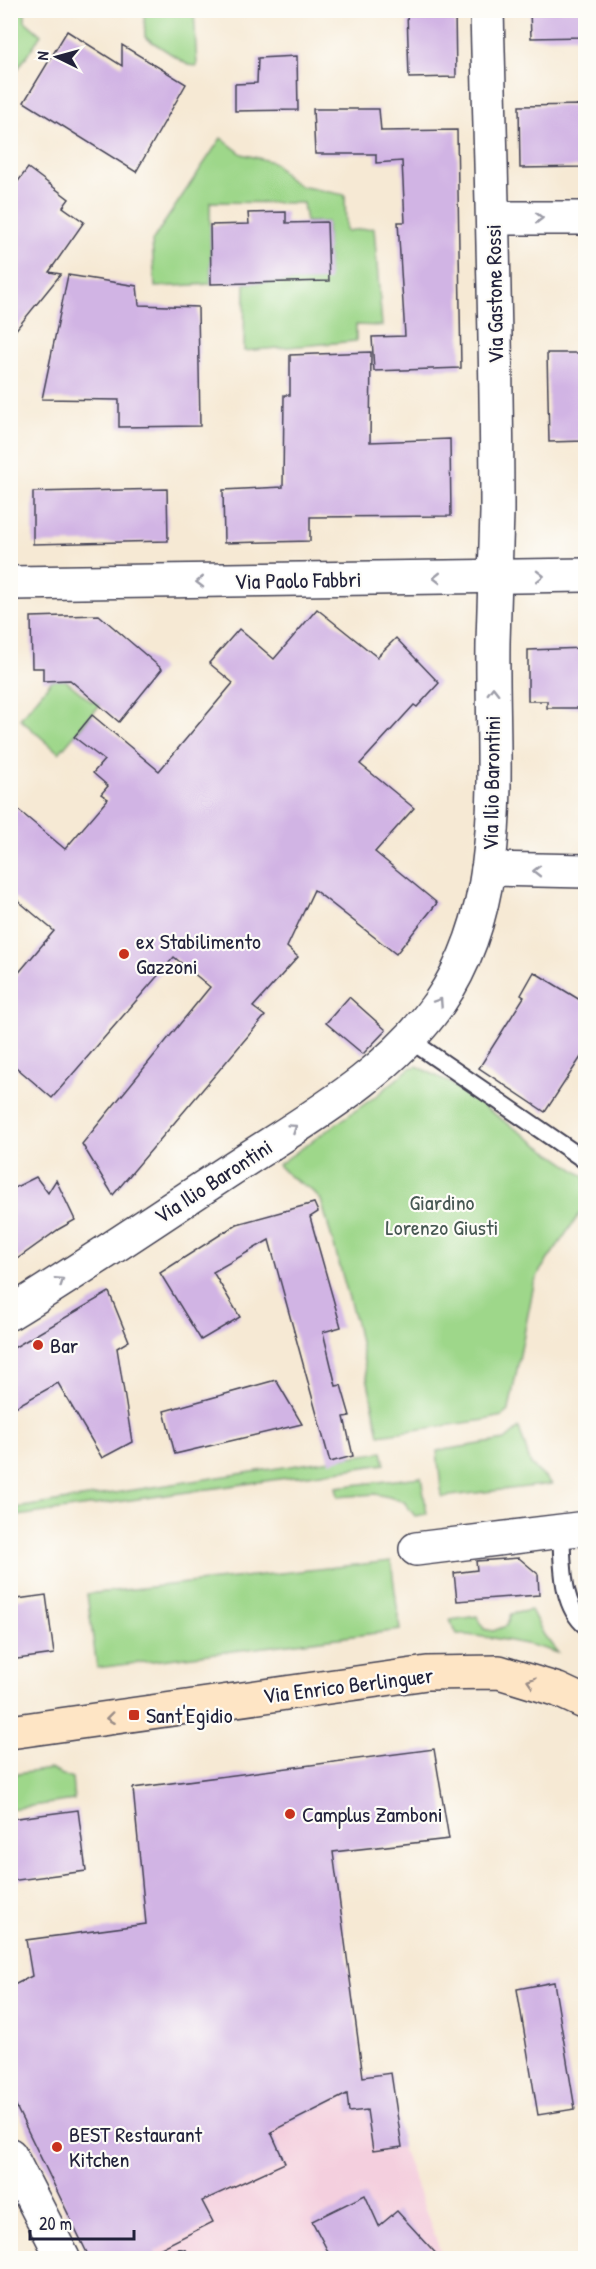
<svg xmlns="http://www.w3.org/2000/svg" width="596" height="2269" viewBox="0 0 596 2269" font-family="'Patrick Hand',sans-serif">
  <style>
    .built { fill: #f4cfde }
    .green { fill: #9ed78a; stroke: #607c62; stroke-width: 1.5 }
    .building { fill: #d1b4e4 }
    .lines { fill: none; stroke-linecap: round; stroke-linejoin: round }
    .service-casing { stroke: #424052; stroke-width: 20 }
    .minor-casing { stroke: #424052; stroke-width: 36 }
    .tertiary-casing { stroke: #424052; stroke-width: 36 }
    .secondary-casing { stroke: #424052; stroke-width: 36 }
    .service { stroke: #fff; stroke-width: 16 }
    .minor { stroke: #fff; stroke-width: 33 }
    .tertiary { stroke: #fff; stroke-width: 33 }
    .secondary { stroke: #fee5c5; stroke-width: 33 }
    .oneway { stroke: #9c9ca7 }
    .oneway2 { stroke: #9b8d87 }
    .poi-dot { fill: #c8321e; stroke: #fdfcf7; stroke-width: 2 }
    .labels { text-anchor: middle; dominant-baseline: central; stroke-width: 4.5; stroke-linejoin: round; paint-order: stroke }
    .street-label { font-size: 22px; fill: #22223b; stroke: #fdfcf7 }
    .poi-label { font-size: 22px; fill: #22223b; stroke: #fdfcf7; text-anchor: start }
    .park-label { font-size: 22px; fill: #475853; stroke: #fdfcf7 }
  </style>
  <rect width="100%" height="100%" fill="#fdfcf7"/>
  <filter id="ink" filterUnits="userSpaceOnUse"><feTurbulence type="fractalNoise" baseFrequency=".0167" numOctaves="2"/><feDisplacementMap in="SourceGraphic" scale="12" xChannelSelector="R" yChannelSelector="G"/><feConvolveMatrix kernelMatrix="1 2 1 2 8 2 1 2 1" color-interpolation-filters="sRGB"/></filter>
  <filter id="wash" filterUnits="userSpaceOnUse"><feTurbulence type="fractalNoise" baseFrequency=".008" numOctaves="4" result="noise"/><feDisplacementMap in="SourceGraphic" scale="24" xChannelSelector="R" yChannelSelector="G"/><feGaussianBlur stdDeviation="1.35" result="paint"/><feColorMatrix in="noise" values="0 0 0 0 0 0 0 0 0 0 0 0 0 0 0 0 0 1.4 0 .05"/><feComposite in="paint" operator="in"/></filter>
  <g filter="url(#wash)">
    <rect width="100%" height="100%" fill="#f6e9d4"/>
    <path class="built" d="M339 1897 363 2077 391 2073 402 2147 443 2258H159L129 2197 68 1967 31 1972 26 1940Z"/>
    <g class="green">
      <path d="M11 10 25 11V21L41 35 11 79Z"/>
      <path d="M144 11H194L197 66 188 65 145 37Z"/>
      <path d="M221 138 242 154 273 162 288 178 300 186 345 195 346 231 374 228 382 326 356 325V341L244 351 245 283 328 280 327 222H306L303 203 210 202 211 284 155 287 152 241Z"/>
      <path d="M52 680H65L92 702 94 700 100 705 59 753 20 719Z"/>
      <path d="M417 1066 448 1082 585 1177V1206L540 1271 534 1284 509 1410 502 1416 485 1420 379 1435 356 1323 321 1200 310 1189 289 1176 278 1165 379 1094 410 1068Z"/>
      <path d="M519 1428 531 1465 552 1484 442 1497 437 1451 505 1440Z"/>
      <path d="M382 1452 385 1464 11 1517 10 1509Z"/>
      <path d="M421 1477 427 1514 415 1516 404 1502 389 1497 375 1494 338 1497 336 1487Z"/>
      <path d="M391 1561 400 1630 97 1668 87 1594Z"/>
      <path d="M531 1610 544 1635 558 1653C525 1642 492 1637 457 1634L450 1620 477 1616 484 1629 493 1631 506 1626 511 1614Z"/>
      <path d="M50 1769 72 1779 74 1800 11 1809V1775Z"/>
    </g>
    <g id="blocks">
      <g class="building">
        <path d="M407 10H455L456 77 409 78Z"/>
        <path d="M530 10H583L584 37 531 38Z"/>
        <path d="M67 31 122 66V45L186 84 136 172 24 102Z"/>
        <path d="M297 56 298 110 235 111V84L257 83 258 58Z"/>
        <path d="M585 105V167L520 168 519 106Z"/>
        <path d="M313 109H379L381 131 457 130 461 368 374 371 372 337 405 336 398 222H405L402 161 376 163V154H315Z"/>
        <path d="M28 168 69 199 63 207 84 222 49 272 61 274 10 337V192Z"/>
        <path d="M286 212V223L327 222 329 281 211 284 210 225 249 224 248 213Z"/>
        <path d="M68 275 137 286 139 305 198 307 200 426 119 427V400L42 399Z"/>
        <path d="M371 352 370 442 450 439 451 516 310 517V541L224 543 223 490 283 487 284 395H290V355Z"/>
        <path d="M547 353H585V441L549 442Z"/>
        <path d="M167 489 168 541 33 544V492Z"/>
        <path d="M317 609 377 657 396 638 439 683 417 707 414 705 360 764 414 808 375 852 437 903 396 954 314 890 287 947 298 957 253 1007 265 1016 113 1195 82 1144 210 987 174 957 52 1098 10 1062V983L54 931 10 894V803L65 849 108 799 101 794 108 786 93 773 104 760 74 737 92 715 159 771 233 683 209 663 239 629 274 659Z"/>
        <path d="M99 615 162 669 119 722 70 680 43 681V668H32L31 617Z"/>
        <path d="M585 648V700H581V708H547V701H528V650Z"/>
        <path d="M534 972 585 1003V1051L545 1112 479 1068 524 997 521 995Z"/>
        <path d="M349 997 386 1030 363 1054 326 1023Z"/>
        <path d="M36 1177 48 1193 56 1180 75 1220 59 1229 10 1264V1190Z"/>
        <path d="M314 1203 318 1212 310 1217 341 1327 323 1332 336 1386 341 1385 350 1416 344 1417 353 1456 330 1462 269 1240 213 1272 240 1317 201 1340 160 1273 237 1224Z"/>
        <path d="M109 1292 129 1341 117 1348 132 1442 102 1458 58 1383 10 1410V1350Z"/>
        <path d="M276 1380 302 1424 175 1454 164 1411Z"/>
        <path d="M519 1558 538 1574 539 1595 457 1601 454 1573 477 1570 476 1561Z"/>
        <path d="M46 1595 54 1654 10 1660V1600Z"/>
        <path d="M434 1749 449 1839 333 1852 363 2077 391 2073 402 2147 373 2151 367 2110 349 2112 347 2094 271 2132 285 2163 202 2201 213 2222 155 2251 159 2259H90L10 2094V1987L32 1976 26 1940 146 1924 133 1788Z"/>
        <path d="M78 1810 86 1871 10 1881V1819Z"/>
        <path d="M554 1982 575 2109 538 2115 517 1989Z"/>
        <path d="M365 2195 379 2226 397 2211 441 2259H332L312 2221Z"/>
      </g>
    </g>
  </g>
  <g filter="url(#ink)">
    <use href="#blocks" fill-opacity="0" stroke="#424052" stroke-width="1.5"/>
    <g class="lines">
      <g class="service-casing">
        <g id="service">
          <path d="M410 1040 586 1161"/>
          <path d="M561 1531C563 1562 560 1605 586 1626"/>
          <path d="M179 2258H181"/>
        </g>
      </g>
      <g class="minor-casing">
        <g id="minor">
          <path d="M493 218H586"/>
          <path d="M10 583 586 575"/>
          <path d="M488 869 586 871"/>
          <path d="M416 1549 586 1528"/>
        </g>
      </g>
      <g class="tertiary-casing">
        <g id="tertiary">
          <path d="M10 1313C85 1267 157 1218 230 1170 304 1121 388 1076 439 1003 511 899 491 762 493 643 494 599 496 555 497 512 497 345 491 177 487 10"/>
          <path d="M10 2155 63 2258"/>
        </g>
      </g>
      <g class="secondary-casing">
        <path id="secondary" d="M10 1732 427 1673 499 1672 558 1690 586 1703"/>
      </g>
      <use href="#service" class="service"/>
      <use href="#minor" class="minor"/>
      <use href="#tertiary" class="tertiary"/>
      <use href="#secondary" class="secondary"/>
    </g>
    <defs><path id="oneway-chevron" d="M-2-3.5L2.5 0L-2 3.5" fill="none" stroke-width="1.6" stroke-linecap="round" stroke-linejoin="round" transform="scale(1.5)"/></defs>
    <g class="oneway">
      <use href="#oneway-chevron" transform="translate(539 218)"/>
      <use href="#oneway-chevron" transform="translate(540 576) rotate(-1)"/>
      <use href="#oneway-chevron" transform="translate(437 578) rotate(179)"/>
      <use href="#oneway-chevron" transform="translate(200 582) rotate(179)"/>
      <use href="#oneway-chevron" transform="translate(493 691) rotate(-90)"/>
      <use href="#oneway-chevron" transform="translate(537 871) rotate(180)"/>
      <use href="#oneway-chevron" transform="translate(439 1002) rotate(-56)"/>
      <use href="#oneway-chevron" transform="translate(293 1128) rotate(-34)"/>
      <use href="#oneway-chevron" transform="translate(60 1281) rotate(-33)"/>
    </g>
    <g class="oneway2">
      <use href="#oneway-chevron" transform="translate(531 1682) rotate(-163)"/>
      <use href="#oneway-chevron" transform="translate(110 1718) rotate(173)"/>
    </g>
  </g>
  <g class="poi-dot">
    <circle cx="124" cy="954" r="6"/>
    <circle cx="38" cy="1345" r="6"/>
    <rect x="128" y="1709" width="12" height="12" rx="3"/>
    <circle cx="290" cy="1814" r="6"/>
    <circle cx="57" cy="2147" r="6"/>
  </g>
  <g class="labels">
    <g class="street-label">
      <text transform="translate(494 294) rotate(-91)">Via Gastone Rossi</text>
      <text transform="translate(298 580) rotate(-1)">Via Paolo Fabbri</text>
      <text transform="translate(491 783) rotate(-89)">Via Ilio Barontini</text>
      <text transform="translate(213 1181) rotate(-33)">Via Ilio Barontini</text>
      <text transform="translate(348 1685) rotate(-7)">Via Enrico Berlinguer</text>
    </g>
    <g class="poi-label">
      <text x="136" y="941">ex Stabilimento<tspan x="136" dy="25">Gazzoni</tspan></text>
      <text x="50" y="1345">Bar</text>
      <text x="146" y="1715">Sant'Egidio</text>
      <text x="302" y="1814">Camplus Zamboni</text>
      <text x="69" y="2134">BEST Restaurant<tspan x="69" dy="25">Kitchen</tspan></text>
    </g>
    <g class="park-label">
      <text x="442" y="1202">Giardino<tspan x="442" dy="25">Lorenzo Giusti</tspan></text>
    </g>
  </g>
  <rect width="596" height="2269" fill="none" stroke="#fdfcf7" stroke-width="36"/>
  <g transform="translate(57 57) rotate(275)" stroke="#fdfcf7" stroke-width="4.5" paint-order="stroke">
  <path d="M0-4.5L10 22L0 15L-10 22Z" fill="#22223b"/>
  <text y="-9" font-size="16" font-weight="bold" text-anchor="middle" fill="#22223b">N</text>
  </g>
  <path d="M30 2230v9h104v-9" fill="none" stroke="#22223b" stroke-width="3"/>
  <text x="39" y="2230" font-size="18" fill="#22223b" stroke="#fdfcf7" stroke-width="4.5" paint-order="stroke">20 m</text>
</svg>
